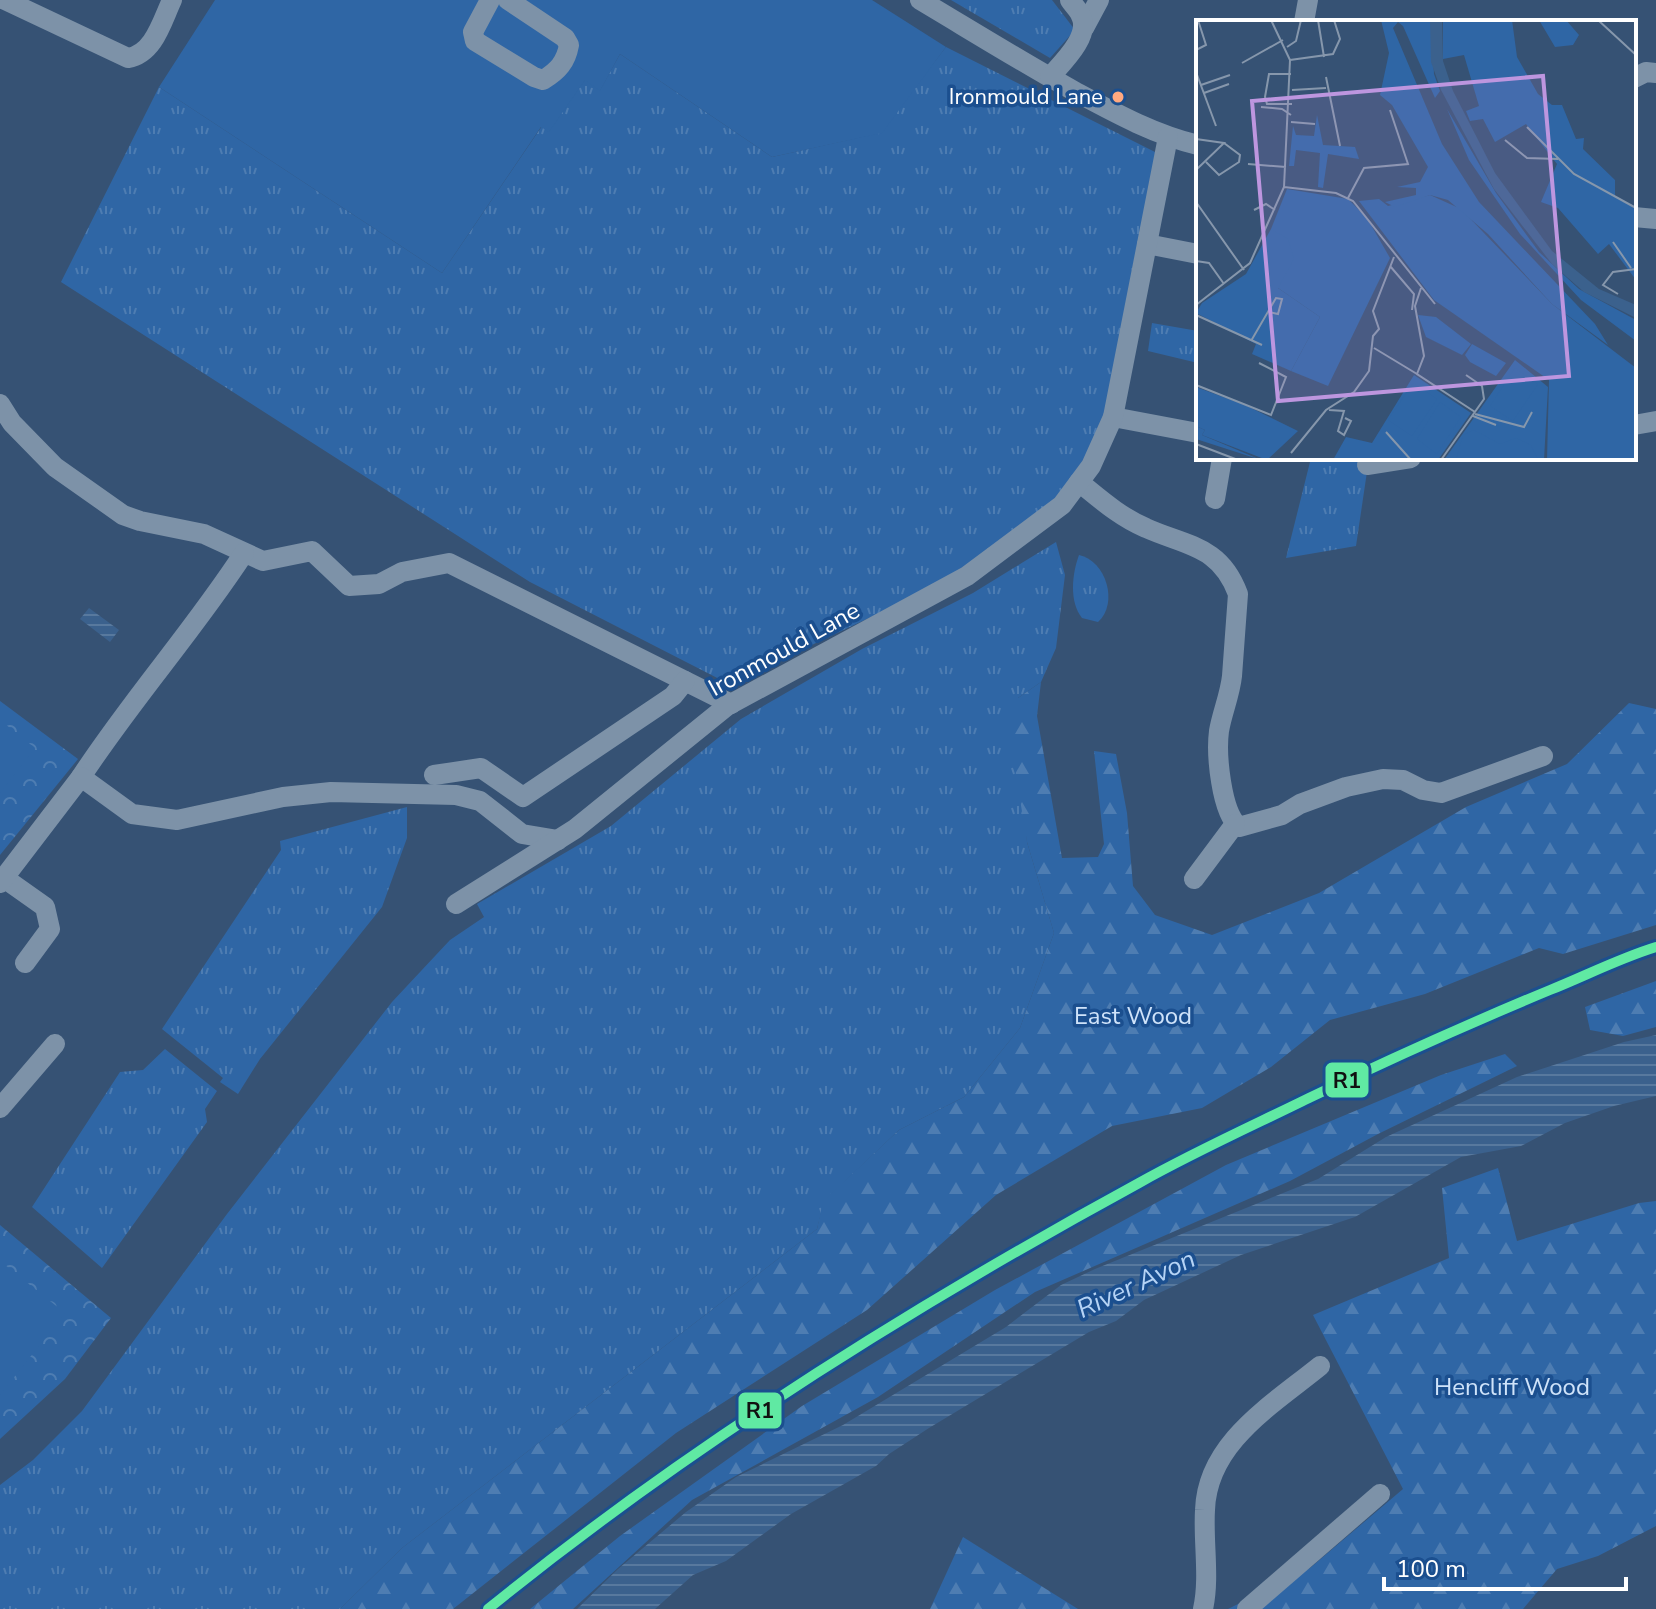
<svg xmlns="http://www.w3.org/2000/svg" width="1656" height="1609" viewBox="0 0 1656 1609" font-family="'Nunito Sans',sans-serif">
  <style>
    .grass { fill: url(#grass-tufts) }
    .forest { fill: url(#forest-firs) }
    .park { fill: url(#park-crowns) }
    .pitch { fill: #2f66a5 }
    .water { fill: url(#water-rules) }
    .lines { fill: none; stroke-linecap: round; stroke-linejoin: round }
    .minor { stroke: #7d92a8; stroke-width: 20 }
    .rail-1-casing { stroke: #1b4f8f; stroke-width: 16 }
    .rail-1 { stroke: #60e9a3; stroke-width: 10 }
    .bus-dot { fill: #ffa980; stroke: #1b4f8f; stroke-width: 3 }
    .labels { text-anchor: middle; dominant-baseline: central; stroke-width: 7; stroke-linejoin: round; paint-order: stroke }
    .bus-label { font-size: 22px; fill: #fff; stroke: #1b4f8f; text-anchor: end }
    .street-label { font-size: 24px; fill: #fff; stroke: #1b4f8f }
    .park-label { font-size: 24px; fill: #cfe3fa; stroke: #1b4f8f }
    .water-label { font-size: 26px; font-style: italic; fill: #b5d3f5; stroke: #1b4f8f }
    .inset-road { fill: none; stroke: #8697ac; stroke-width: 2 }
    .view { fill: #bd96df; fill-opacity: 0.15; stroke: #bd96df; stroke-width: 4 }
    .inset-edge { fill: none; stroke: #fff; stroke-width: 4 }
    .line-badge { stroke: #1b4f8f; stroke-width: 3 }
    .pale-badge-label { font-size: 22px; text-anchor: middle; font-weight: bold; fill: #111 }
  </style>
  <defs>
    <pattern id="grass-tufts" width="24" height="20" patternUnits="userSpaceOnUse" patternTransform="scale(2)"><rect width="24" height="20" fill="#2f66a5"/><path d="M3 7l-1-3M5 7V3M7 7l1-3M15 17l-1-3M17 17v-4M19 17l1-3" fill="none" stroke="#4e7db2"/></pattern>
    <pattern id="forest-firs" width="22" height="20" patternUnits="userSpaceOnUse" patternTransform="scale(2)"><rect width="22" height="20" fill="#2f66a5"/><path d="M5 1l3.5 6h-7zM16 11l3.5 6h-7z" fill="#4e7db2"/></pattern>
    <pattern id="park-crowns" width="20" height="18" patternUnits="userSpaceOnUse" patternTransform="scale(2)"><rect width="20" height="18" fill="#2f66a5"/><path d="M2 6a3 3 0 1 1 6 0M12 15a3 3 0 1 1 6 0" fill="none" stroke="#4e7db2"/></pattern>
    <pattern id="water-rules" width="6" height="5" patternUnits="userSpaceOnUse" patternTransform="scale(2)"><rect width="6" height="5" fill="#3b618d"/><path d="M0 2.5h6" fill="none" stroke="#58799e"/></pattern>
  </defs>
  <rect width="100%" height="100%" fill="#365274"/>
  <g class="grass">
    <path d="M951 0H1052L1075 30 1050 58Z"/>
    <path d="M946 47 1157 153 1107 415 1075 478 1056 502 962 574 729 684 530 582 61 282 159 87 442 273 542 126 549 131 585 79 600 90 620 54 772 157 879 133Z"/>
    <path d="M1152 323 1198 331V363L1148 351Z"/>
    <path d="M1311 458H1369L1356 546 1286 558Z"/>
    <path d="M1056 542 1065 575 1056 648 1041 682 1018 698 1027 842 1054 933 1020 1028 964 1097 899 1130 824 1201 817 1229 402 1548 340 1609H0V1485L33 1460 82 1411 227 1214 392 1002 450 940 484 917 477 904 611 826 741 719 862 649 973 593Z"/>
    <path d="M1079 555C1106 561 1119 603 1098 622L1082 618C1069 602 1072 574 1079 555Z"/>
    <path d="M407 807V838L382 907 260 1059 238 1094 220 1082 223 1078 162 1029 281 850 280 841Z"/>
    <path d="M165 1049 217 1091 205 1109 207 1122 102 1268 32 1207 120 1072 143 1070Z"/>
  </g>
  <g class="forest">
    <path d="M1041 682 1037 716 1062 858 1098 857 1104 844 1094 751 1116 754 1127 813 1133 886 1155 915 1212 935 1319 893 1466 807 1567 764 1629 703 1656 709V925L1563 954 1539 948 1425 994 1330 1020 1271 1067 1202 1108 1112 1126 996 1195 867 1310 676 1433 453 1609H340L402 1548 817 1229 823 1201 899 1130 964 1097 1020 1028 1054 933 1027 842 1009 732 1018 698Z"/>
    <path d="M1656 981V1027L1623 1036 1590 1030 1585 1007Z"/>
    <path d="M1505 1054 1517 1066 1378 1134 1290 1181 1035 1292 878 1397 692 1500 573 1609H530L620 1536 802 1406 995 1290 1226 1165 1441 1075Z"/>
    <path d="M1498 1168 1517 1241 1639 1203 1656 1201V1526L1598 1556 1557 1569 1523 1609H1228L1310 1568 1403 1489 1313 1315 1449 1258 1442 1188Z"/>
    <path d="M963 1537 1078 1609H930Z"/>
  </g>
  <g class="park">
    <path d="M0 701 78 759 0 855Z"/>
    <path d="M0 1225 111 1318 65 1379 0 1439Z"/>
  </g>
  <g class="pitch">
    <path d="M215 0H872L946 47 882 133 772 157 620 54 600 91 585 80 549 132 541 127 442 273 159 87Z"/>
    <path d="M0 720 35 748 0 793Z"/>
    <path d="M0 1261 65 1313 0 1395Z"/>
  </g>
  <g class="water">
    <path d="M89 608 119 630 110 642 80 619Z"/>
    <path d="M1656 1035V1096L1614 1106 1565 1123 1521 1146 1461 1157 1355 1217 1241 1255 1144 1300 1116 1321 1089 1332 929 1428 889 1454 876 1466 791 1514 726 1561 693 1575 655 1609H577L618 1569 686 1512 736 1477 843 1425 1006 1327 1061 1285 1095 1269 1318 1179 1386 1137 1517 1077 1624 1042Z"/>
  </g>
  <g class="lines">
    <g class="minor">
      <path d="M5 0 128 58C154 54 162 21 172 0"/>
      <path d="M490 0 473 32 475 41 534 77 543 80C558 71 566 62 569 45L565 38 508 0"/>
      <path d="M920 0C972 31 1022 62 1074 91 1115 113 1153 134 1198 145"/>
      <path d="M1304 22 1308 0"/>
      <path d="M1084 28 1099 0"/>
      <path d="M1050 77C1062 63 1091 36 1081 16 1079 10 1073 5 1070 0"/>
      <path d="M1634 78 1646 72 1656 73"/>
      <path d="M1634 217 1656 219"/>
      <path d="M1147 244 1198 254"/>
      <path d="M0 404 12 423 55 467 123 515 140 521 204 534 263 561 312 551 349 586 379 584 402 572 449 563 731 704"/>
      <path d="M1113 417 1198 433"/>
      <path d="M1634 425 1656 421"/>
      <path d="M1367 465 1411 458"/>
      <path d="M1079 482C1100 499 1120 517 1146 528 1186 546 1220 545 1238 594 1236 622 1234 649 1232 676 1230 695 1222 713 1219 731 1216 754 1221 812 1239 827L1282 815 1300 804 1346 787 1383 779 1403 780 1423 790 1441 793 1543 756"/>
      <path d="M1215 499 1222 458"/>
      <path d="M434 775 481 768 523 797 673 696 685 681"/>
      <path d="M81 777C132 699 194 630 244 553"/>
      <path d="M4 878 45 907 50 929 25 963"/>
      <path d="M1194 879 1235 824"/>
      <path d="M0 883 81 777 132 814 177 820 283 797 331 792 456 795 480 801 522 834 558 840"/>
      <path d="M456 904 575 829 727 706 967 576 1062 505 1091 466 1113 417 1168 137"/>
      <path d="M0 1108 55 1044"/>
      <path d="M1203 1609C1210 1578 1203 1542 1205 1510 1207 1443 1272 1405 1320 1366"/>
      <path d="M1247 1609 1380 1494"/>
    </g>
    <g class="rail-1-casing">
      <path id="rail-1" d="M488 1609C686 1448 915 1305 1139 1183 1194 1152 1252 1126 1309 1098 1388 1060 1468 1024 1550 990 1585 976 1620 958 1656 947"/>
    </g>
    <use href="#rail-1" class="rail-1"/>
  </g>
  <circle class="bus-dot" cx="1118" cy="97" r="7"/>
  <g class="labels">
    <g class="bus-label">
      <text x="1103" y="97">Ironmould Lane</text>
    </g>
    <g class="street-label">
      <text transform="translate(784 649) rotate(-29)">Ironmould Lane</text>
    </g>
    <g class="park-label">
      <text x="1133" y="1016">East Wood</text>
      <text x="1512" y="1387">Hencliff Wood</text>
    </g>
    <g class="water-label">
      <text transform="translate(1136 1284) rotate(-25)">River Avon</text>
    </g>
  </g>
  <g transform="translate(1196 20)">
    <rect width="440" height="440" fill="#365274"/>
    <path d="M121 95 127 125 159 127 163 139 132 134 127 168 122 167 124 133 100 130 98 146H93L97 106 100 115 118 116ZM91 169 152 179 171 198 194 238 132 366 95 351 124 297 82 268 75 209ZM234 175 265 189 356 284 440 348V440H351L353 360 238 280 163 181 183 179 192 186ZM222 295 240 297 275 324 266 335 230 317ZM276 324 310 343 300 356 274 342 269 335Z" fill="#2f66a5"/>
    <path d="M185 0H235L238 54 244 71 239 78 207 6 202 2 197 8 246 124 283 182 399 304 412 325 356 284 292 214 252 180 234 175 199 187 189 182 220 175V168L201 167 224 162 232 147 196 85 184 75 193 33ZM247 0H316L321 37 342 74 356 85H366L380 119 388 118 387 129 419 160V177L440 189V260L413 224 402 234 362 188 345 182 361 144 330 104 299 122 287 99 274 101 270 91 283 86 268 35 247 39ZM343 0H370L383 15 377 25 359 27ZM251 89 300 173 343 232 383 269 440 300V321L385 280 324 214 273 140ZM0 406 9 410 6 415 65 440 0 419Z" fill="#2f66a5"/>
    <path d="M319 340 352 367 348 440H248ZM218 355 275 393 242 440H137L150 417 176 423ZM0 367 49 385 102 411 71 440 6 415 9 410 0 406Z" fill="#2f66a5"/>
    <path d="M75 209 92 219 98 239 82 268 124 297 95 351 56 334 60 324 0 293 6 283 50 254ZM319 348 342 364 317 401 294 386ZM217 363 241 379 216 416 192 400ZM244 382 265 397 241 434 221 419ZM278 410 304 424 320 418 335 425 342 440H260L267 415Z" fill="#2f66a5"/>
    <path d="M234 0H246L247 41 257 71 299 153 356 231 403 269 440 285V298L388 272 356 244 298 169 245 70 235 42Z" fill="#3b618d"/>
    <path class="inset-road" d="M122 0 128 37M402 0 440 35M91 27 100 21 105 0M0 30 10 25 2 0M94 40 137 34 144 19 138 0M46 43 87 20M0 52 20 106M95 54H73L69 77 71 84H96M130 57 144 126M5 65 34 55M96 70 130 68M8 73 33 64M65 87 86 89 95 95M95 102 119 104M331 107 378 154 440 188M0 119 28 123 0 150M309 120 331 138 362 139M10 142 23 155 43 142 44 135 28 123M52 144 90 147M88 167 140 173 157 181 239 284M152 178 168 148 212 144 194 90M0 182 48 250M58 190 70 184 79 190M417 222 435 248M0 241 13 243 28 264M194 246 218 274 216 290M225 268 219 286 228 336 221 354 279 392M422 274 407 265 417 252 440 249M0 285 54 243 88 167 94 40 75 0M0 295 66 325M55 321 80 278 86 279 82 294 73 292M178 328 221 354M0 365 75 395 90 357 63 343M133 390 148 391 142 411 148 415 155 401 149 398M279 394 328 407 336 392M277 396 300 405M190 412 215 440M0 424 42 440M95 433 130 390 158 372 173 351 177 316 183 309 177 291 198 237M245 440 288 379 286 366 270 355"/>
    <path class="view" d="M347 56 373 356 82 381 56 81Z"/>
    <rect width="440" height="440" class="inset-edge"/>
  </g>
  <g class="line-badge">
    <rect x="1324" y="1061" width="46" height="38" rx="8" fill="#60e9a3"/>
    <rect x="737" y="1391" width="46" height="39" rx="8" fill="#60e9a3"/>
  </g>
  <g class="pale-badge-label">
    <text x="1347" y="1088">R1</text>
    <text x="760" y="1418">R1</text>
  </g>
  <path d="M1384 1577v12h242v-12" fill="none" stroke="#ffffff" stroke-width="4"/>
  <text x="1396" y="1577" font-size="24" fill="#ffffff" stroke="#1b4f8f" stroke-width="6" paint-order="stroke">100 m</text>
</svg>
